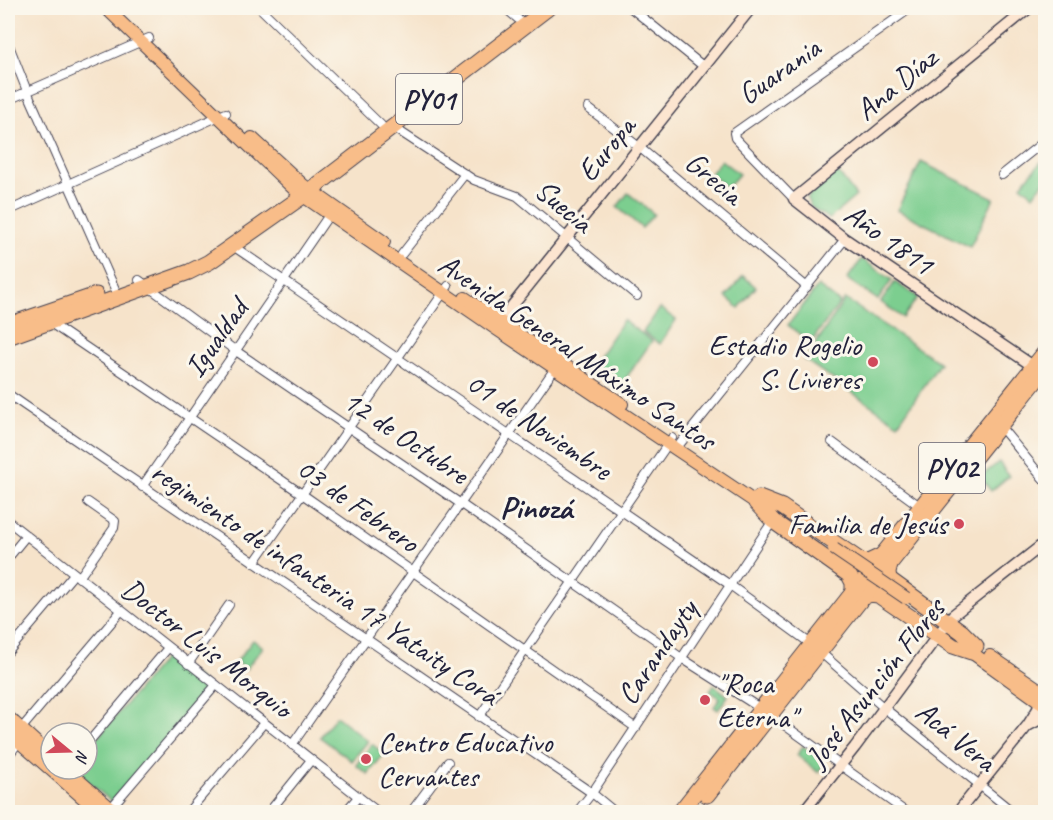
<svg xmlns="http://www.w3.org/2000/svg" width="1053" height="820" viewBox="0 0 1053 820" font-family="Caveat,sans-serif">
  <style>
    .green { fill: #7cce8f; stroke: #4f7865; stroke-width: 1.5 }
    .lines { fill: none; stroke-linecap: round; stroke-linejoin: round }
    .street-casing { stroke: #423f50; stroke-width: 10 }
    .secondary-casing { stroke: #423f50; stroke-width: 13 }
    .primary-casing { stroke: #423f50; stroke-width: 14 }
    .highway-casing { stroke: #423f50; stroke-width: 17 }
    .street { stroke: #fff; stroke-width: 8 }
    .secondary { stroke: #fce5d0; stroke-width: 10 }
    .primary { stroke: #f8bd89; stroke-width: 12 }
    .highway { stroke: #f8bd89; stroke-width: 15 }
    .primary-bridge-casing { stroke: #423f50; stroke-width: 14; stroke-linecap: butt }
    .primary-bridge { stroke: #f8bd89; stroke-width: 12 }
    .poi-dot { fill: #d1495b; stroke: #fbf7ec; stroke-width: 2 }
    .labels { text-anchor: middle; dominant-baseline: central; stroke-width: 6; stroke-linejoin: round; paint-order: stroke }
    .shield { fill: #fbf7ec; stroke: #636270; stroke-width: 1.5 }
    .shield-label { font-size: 28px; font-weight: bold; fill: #22223b }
    .street-label { font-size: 30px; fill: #22223b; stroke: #fbf7ec }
    .poi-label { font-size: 30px; fill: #22223b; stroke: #fbf7ec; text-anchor: end }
    .neighbourhood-label { font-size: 32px; font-weight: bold; fill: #22223b; stroke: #fbf7ec }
  </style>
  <rect width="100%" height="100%" fill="#fbf7ec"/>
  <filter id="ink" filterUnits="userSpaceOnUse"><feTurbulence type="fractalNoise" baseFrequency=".0167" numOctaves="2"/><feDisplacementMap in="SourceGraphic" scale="12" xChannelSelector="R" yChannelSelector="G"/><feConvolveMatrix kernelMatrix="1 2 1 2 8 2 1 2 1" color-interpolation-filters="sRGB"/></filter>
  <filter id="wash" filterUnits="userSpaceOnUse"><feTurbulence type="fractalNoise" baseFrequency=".008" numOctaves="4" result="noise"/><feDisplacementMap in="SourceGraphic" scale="24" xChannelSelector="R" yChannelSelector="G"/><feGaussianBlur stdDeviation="1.35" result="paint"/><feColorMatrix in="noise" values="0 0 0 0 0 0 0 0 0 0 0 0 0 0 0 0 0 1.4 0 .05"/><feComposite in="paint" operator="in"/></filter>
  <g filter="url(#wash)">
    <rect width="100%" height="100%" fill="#f6e3ca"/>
    <g class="green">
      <path d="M721 160 739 174 727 188 710 174Z"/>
      <path d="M921 162 994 198 970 247 897 210Z"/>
      <path d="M1041 162 1045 166V181L1033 195 1021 185Z"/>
      <path d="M837 171 856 196 829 219 811 207 807 199 813 190Z"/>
      <path d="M628 193 654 214 642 228 617 207Z"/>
      <path d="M862 259 892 280 878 300 847 279Z"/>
      <path d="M743 276 756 287 739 308 726 297Z"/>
      <path d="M895 282 918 297 903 318 881 302Z"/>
      <path d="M818 286 840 303 811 342 788 325Z"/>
      <path d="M845 299 940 363 898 424 805 360Z"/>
      <path d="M660 308 676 320 660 344 643 332Z"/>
      <path d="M623 320 652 341 620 387 591 367Z"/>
      <path d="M999 462 1009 476 991 491 980 477Z"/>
      <path d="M253 640 263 647 246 669 236 662Z"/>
      <path d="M167 655 170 656 209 687 112 802 73 769H87V750Z"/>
      <path d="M714 685 728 696 718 710 714 707 720 698 710 691Z"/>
      <path d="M336 716 368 741 352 761 320 737Z"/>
      <path d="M372 744 384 754 368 774 356 765Z"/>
      <path d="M803 746 824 762 819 773 797 755Z"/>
    </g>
  </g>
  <g filter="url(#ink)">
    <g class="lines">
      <g class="street-casing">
        <g id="street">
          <path d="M260 8 381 125"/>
          <path d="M505 8 518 19"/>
          <path d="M631 8 703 66"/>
          <path d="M8 43 27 91 119 298"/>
          <path d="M8 100 149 38"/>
          <path d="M588 108 639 147 807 287"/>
          <path d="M393 127 474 180 517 196 637 296"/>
          <path d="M1002 175 1046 140"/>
          <path d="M794 199 735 138 734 133 911 8"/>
          <path d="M8 211 226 113"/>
          <path d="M233 246 730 585 811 644 883 707 1013 812"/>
          <path d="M402 254 465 174"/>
          <path d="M139 280 236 351 461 504 683 659 766 712 906 812"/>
          <path d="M49 322 302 494 636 728"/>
          <path d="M8 394 592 793 615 812"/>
          <path d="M999 425 1046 482"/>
          <path d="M832 442 921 507"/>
          <path d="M675 450 845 239"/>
          <path d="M142 487 329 215"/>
          <path d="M8 521 378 812"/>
          <path d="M8 558 26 536"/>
          <path d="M254 563 448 286"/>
          <path d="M79 578 114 528 115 521 88 502"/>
          <path d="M8 652 74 574"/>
          <path d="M188 664 229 605"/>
          <path d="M479 717 672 438"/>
          <path d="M87 744 168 648"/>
          <path d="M292 745 558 364"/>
          <path d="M8 756 19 742 21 729 121 611"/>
          <path d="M109 810 216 685"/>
          <path d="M188 812 264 723"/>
          <path d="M269 812 311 760"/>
          <path d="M345 812 358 797"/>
          <path d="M411 812 448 762"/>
          <path d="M577 812 592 793 774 519"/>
        </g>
      </g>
      <g class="secondary-casing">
        <g id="secondary">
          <path d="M1029 8 794 199 845 239 1033 366"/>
          <path d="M500 321 751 8"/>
          <path d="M1029 725 1046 716"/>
          <path d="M803 812 855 747 953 615 1046 542"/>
          <path d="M958 812 1028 725 1038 709 1040 694"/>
        </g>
      </g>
      <g class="primary-casing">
        <g id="primary">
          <path d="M106 8 296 191 495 328 764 508"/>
          <path d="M252 138 303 185 384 242"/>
          <path d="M465 298 622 404"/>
          <path d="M964 647 1046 706"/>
          <path d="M990 656 1046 694"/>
          <path d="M8 717 51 756"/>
          <path d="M8 732 99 812"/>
          <path d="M66 769 115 812"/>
        </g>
      </g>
      <g class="highway-casing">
        <g id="highway">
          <path d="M8 325 96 295"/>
          <path d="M8 337 147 287 189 272 209 262 303 196 548 8"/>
          <path d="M759 498 782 507 861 561 868 562 883 555"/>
          <path d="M756 503 773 521 849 575 853 583V592"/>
          <path d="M890 564 888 572 889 579 962 632 976 646"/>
          <path d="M871 569 1046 351"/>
          <path d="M880 576 1046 368"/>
          <path d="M862 598 870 594 878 595 953 646 971 652"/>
          <path d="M707 795 870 588"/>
          <path d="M680 812 861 582"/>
        </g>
      </g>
      <use href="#street" class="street"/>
      <use href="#secondary" class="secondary"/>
      <use href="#primary" class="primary"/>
      <use href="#highway" class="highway"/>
      <g class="primary-bridge-casing">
        <path id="primary-bridge" d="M834 549 906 598"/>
      </g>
      <use href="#primary-bridge" class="primary-bridge"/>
    </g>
  </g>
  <g class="poi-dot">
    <circle cx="873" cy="362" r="6"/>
    <circle cx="959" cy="524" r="6"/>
    <circle cx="705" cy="700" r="6"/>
    <circle cx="366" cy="759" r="6"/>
  </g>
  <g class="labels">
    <g class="shield">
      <rect x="396" y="74" width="66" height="50" rx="4.5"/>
      <rect x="919" y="443" width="66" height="50" rx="4.5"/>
    </g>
    <g class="shield-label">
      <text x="429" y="99">PY01</text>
      <text x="952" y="468">PY02</text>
    </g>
    <g class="street-label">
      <text transform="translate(779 71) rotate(-35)">Guarania</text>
      <text transform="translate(896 84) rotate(-39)">Ana Díaz</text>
      <text transform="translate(606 149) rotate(-51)">Europa</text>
      <text transform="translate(714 178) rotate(40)">Grecia</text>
      <text transform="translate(564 206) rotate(40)">Suecia</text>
      <text transform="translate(889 239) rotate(35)">Año 1811</text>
      <text transform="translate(216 338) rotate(-55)">Igualdad</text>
      <text transform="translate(577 352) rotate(34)">Avenida General Máximo Santos</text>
      <text transform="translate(539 426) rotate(34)">01 de Noviembre</text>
      <text transform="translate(406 437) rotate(34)">12 de Octubre</text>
      <text transform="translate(358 505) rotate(35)">03 de Febrero</text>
      <text transform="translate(325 583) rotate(34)">regimiento de infanteria 17 Yataity Corá</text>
      <text transform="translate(207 648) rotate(38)">Doctor Luis Morquio</text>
      <text transform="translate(657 652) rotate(-56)">Carandayty</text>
      <text transform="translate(875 683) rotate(-52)">José Asunción Flores</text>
      <text transform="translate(956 736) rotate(39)">Acá Vera</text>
    </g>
    <g class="poi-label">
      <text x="861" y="345">Estadio Rogelio<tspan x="861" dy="34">S. Livieres</tspan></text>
      <text x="947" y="524">Familia de Jesús</text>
      <text x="717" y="683" text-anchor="start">"Roca<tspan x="717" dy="34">Eterna"</tspan></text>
      <text x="378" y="742" text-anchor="start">Centro Educativo<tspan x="378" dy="34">Cervantes</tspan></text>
    </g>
    <g class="neighbourhood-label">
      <text x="536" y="507">Pinozá</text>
    </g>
  </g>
  <rect width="1053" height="820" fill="none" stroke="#fbf7ec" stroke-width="30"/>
  <g transform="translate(69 751) rotate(109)"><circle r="28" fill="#fbf7ec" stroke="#a4a2a5" stroke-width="1.5"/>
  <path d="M0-4.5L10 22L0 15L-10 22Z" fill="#d1495b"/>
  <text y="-9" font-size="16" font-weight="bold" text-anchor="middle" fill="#22223b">N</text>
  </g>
</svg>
